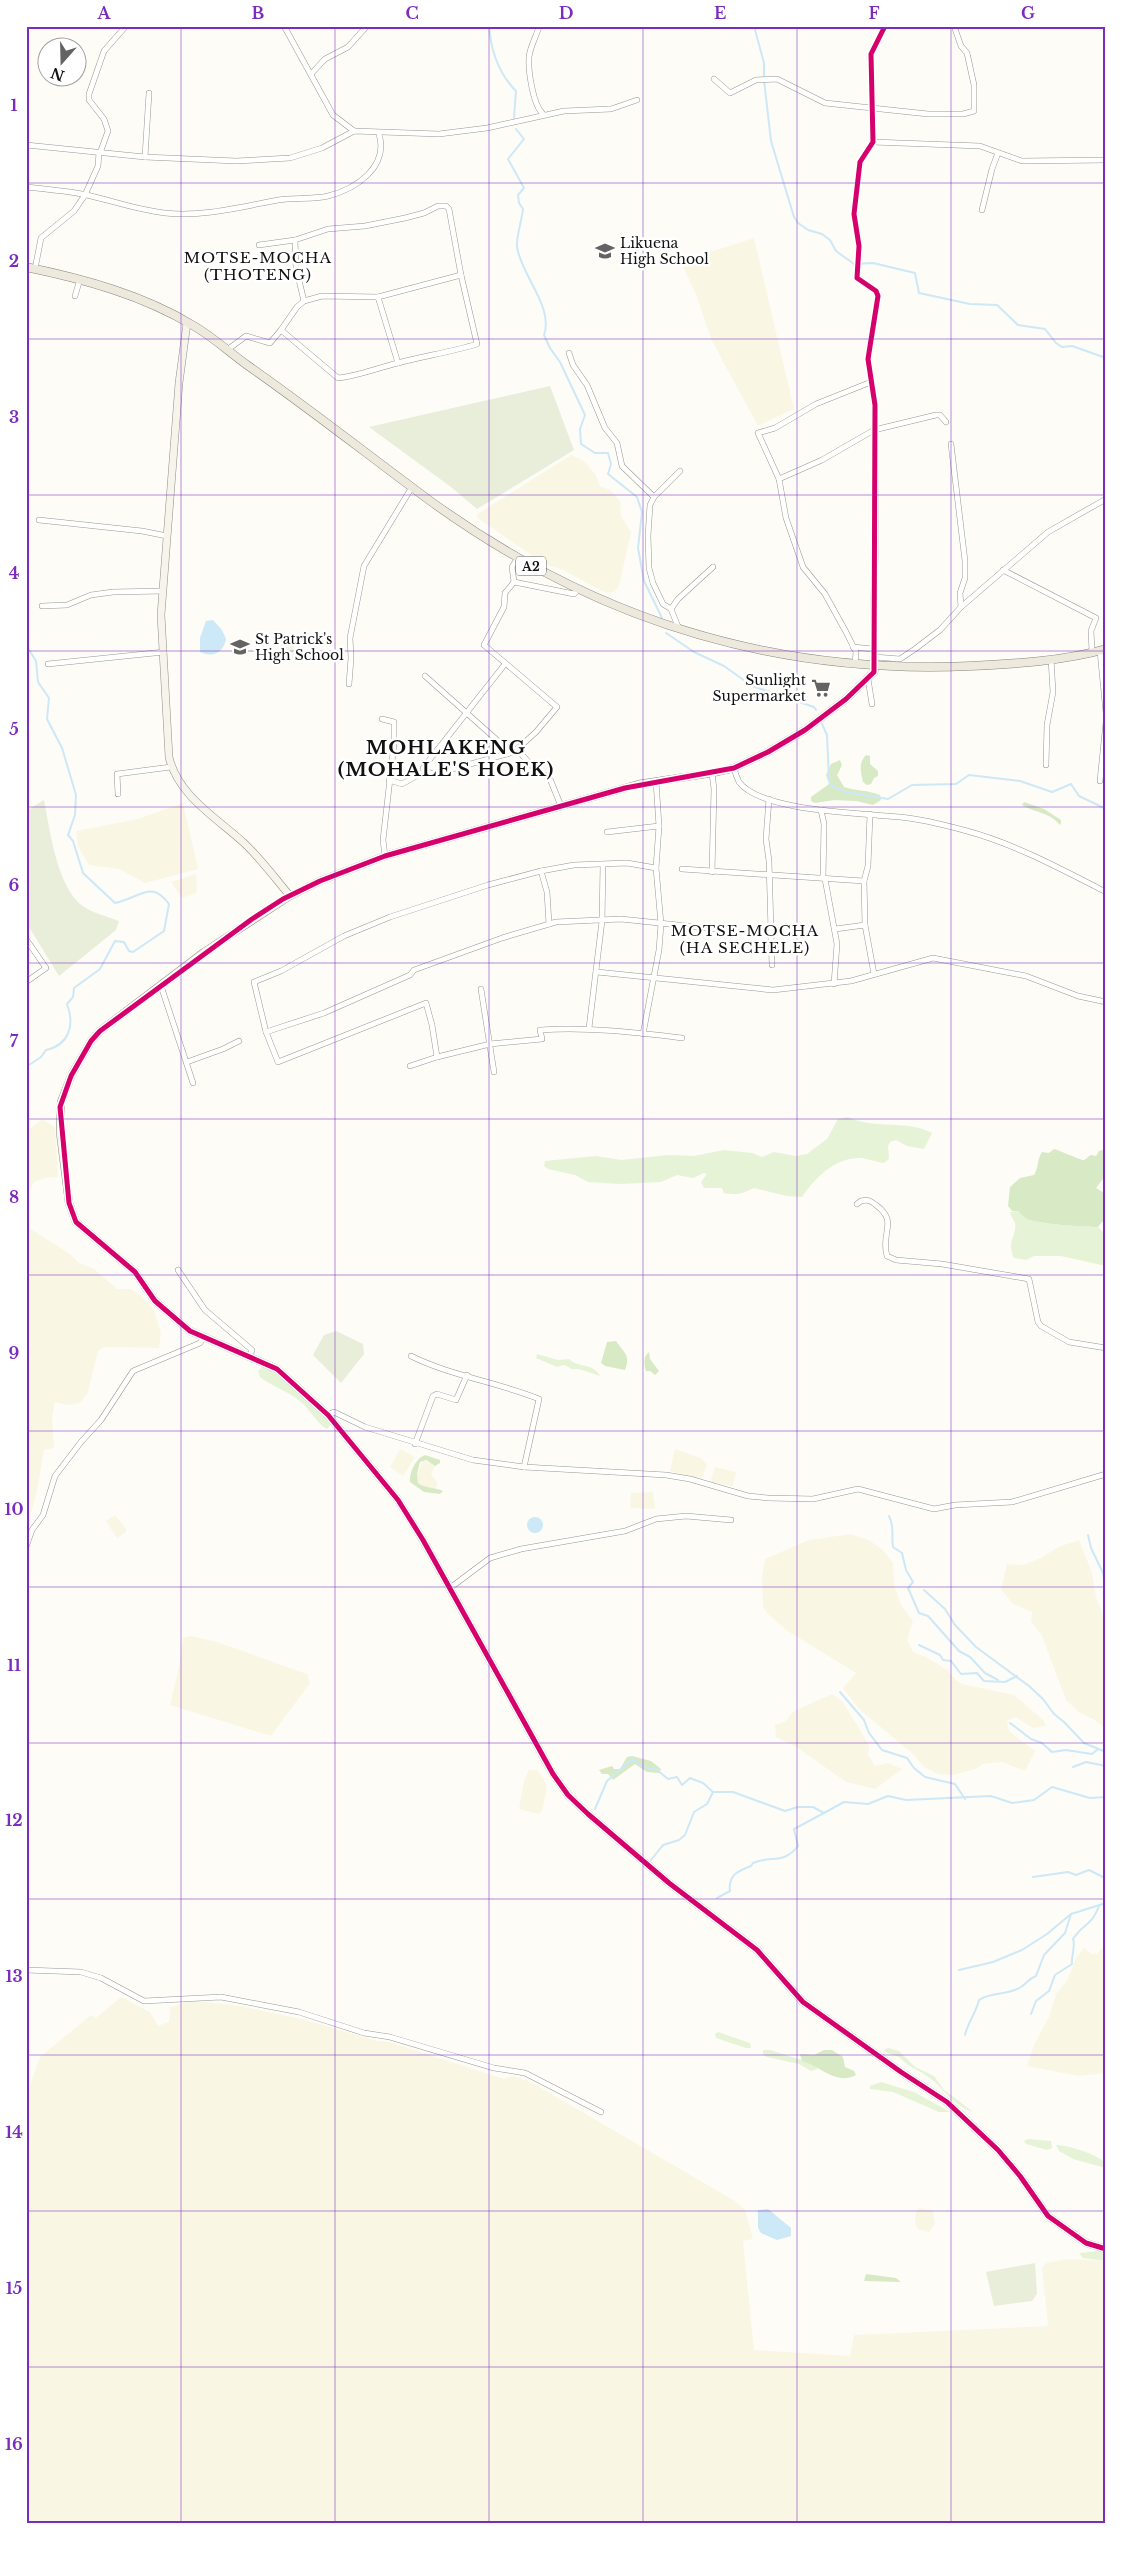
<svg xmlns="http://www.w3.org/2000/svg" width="1132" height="2550" viewBox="0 0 1132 2550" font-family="'Libre Baskerville',serif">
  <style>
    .farmland { fill: #f9f7e4 }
    .green { fill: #e7f3d7 }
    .forest { fill: #d8eac5 }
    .cemetery { fill: #e9eedb }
    .pitch { fill: #f0f6e1 }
    .water { fill: #cde8f7 }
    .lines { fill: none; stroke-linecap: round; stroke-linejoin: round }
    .stream { stroke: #cde8f7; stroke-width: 2 }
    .street-casing { stroke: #979795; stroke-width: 6 }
    .secondary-casing { stroke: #8e8d8b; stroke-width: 8 }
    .primary-casing { stroke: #858482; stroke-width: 9 }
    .street { stroke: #fffffe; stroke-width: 5 }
    .secondary { stroke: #f6f4eb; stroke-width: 7 }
    .primary { stroke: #ede9dc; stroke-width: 8 }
    .cycleway-casing { stroke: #fff; stroke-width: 8 }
    .cycleway { stroke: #d6006c; stroke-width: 5 }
    .grid { fill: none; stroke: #7b2cbf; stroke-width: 1; stroke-opacity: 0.55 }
    .labels { text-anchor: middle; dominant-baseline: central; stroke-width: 5; stroke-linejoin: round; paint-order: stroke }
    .shield { fill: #fff; stroke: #585858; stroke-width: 1 }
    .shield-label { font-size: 12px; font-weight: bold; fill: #111 }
    .poi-label { font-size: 14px; fill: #111; stroke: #fff; text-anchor: start }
    .neighbourhood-label { font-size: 15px; letter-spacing: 1px; fill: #111; stroke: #fff }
    .district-label { font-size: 19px; font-weight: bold; letter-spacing: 1px; fill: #111; stroke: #fff }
    .neatline { fill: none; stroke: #7b2cbf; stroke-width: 2 }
    .grid-label { font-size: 16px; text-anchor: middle; font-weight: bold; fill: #7b2cbf }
  </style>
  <rect width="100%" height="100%" fill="#fdfcf7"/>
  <g class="farmland">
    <path d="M754 238 794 409 758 426 712 341 695 292 682 265 688 259Z"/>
    <path d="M571 455 584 461 595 474 600 486 610 490 620 501 621 516 631 532 619 586 614 592 607 593 600 590 565 571 543 563 476 517 479 513Z"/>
    <path d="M183 803 198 869 145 883 119 869 89 865 78 846 76 831 138 819Z"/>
    <path d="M196 874 197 893 182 898 171 882Z"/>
    <path d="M42 1119 55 1127 58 1177 46 1178 34 1182 26 1196V1132Z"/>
    <path d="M26 1226 70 1254 79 1263 94 1269 117 1289H131L142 1297 153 1308 161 1332 159 1348 104 1347 98 1351 88 1392 80 1403 68 1405 55 1402 52 1418 54 1448 44 1450 37 1491 26 1532Z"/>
    <path d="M400 1449 415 1457 403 1476 390 1467Z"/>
    <path d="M675 1449 701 1458 707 1465 701 1480 670 1471Z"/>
    <path d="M423 1460 435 1466 431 1474 438 1483 435 1489 423 1487 418 1483 417 1474Z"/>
    <path d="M715 1467 736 1472 733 1486 710 1482Z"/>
    <path d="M653 1492 655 1509 630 1508 631 1493Z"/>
    <path d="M115 1515 126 1529V1532L117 1538 106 1521Z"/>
    <path d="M851 1534 868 1540 882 1549 893 1563 894 1584 901 1605 913 1621 907 1640 913 1652 926 1657 947 1670 957 1681 962 1684 1014 1695 1043 1720 1046 1726 1033 1728 1015 1717 1007 1721 1009 1731 1035 1751 1025 1771 1002 1762 983 1764 976 1769 953 1775 938 1774 924 1767 914 1755 859 1709 843 1688 856 1673 786 1630 768 1614 763 1607 762 1578 765 1559 809 1540Z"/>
    <path d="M1079 1540 1092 1573 1096 1597 1106 1623V1729L1095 1720 1079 1712 1066 1700 1042 1636 1031 1621 1032 1612 1013 1604 1001 1589 1007 1564 1023 1565 1041 1558 1058 1547Z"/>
    <path d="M191 1636 217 1642 307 1674 310 1683 271 1736 170 1705 179 1667 183 1638Z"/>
    <path d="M832 1694 842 1701 869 1745 868 1755 875 1766 888 1763 902 1769 875 1789 846 1782 798 1748 776 1737 775 1725 786 1721 794 1711Z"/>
    <path d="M529 1770H537L544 1779 547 1788 542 1811 538 1814 519 1809 524 1781Z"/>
    <path d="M1106 1944V2073L1078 2076 1027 2066 1034 2045 1049 2017 1056 1994 1067 1981 1076 1958 1084 1948 1091 1954H1097Z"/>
    <path d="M121 1997 150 2012 158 2026 169 2022 170 2008 189 2000 240 2006 306 2020 377 2041 389 2042 504 2079 512 2076 529 2081 735 2201 745 2210 753 2239 743 2241 754 2350 850 2356 854 2335 1048 2326 1042 2268 1046 2263 1067 2259 1106 2261V2524H26V2097L40 2057 91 2015 96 2018Z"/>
    <path d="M919 2208 933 2210 935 2224 929 2232 918 2229 915 2224 916 2211Z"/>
  </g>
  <g class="green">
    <path d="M848 1117C874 1130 906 1119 932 1133L924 1149 907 1146 896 1140 890 1142 888 1146 889 1159 884 1163C877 1162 868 1159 861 1158 835 1157 815 1178 802 1197L787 1196 754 1188C743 1193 737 1196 724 1193L722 1188H704L701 1182 707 1174 704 1173 693 1178 677 1175 661 1182 620 1184 588 1182 575 1175 548 1169 544 1166 545 1161 596 1156 621 1160 668 1155 694 1156 724 1150 752 1153 762 1157 774 1152 796 1156 807 1154 827 1139 838 1119Z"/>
    <path d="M1018 1211C1021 1214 1024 1218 1027 1219 1037 1224 1086 1227 1098 1227L1106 1235V1266L1061 1256H1034L1026 1260 1014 1258C1006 1242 1017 1236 1015 1223 1014 1219 1010 1216 1010 1212Z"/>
    <path d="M537 1354 558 1360 569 1359C578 1368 594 1363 600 1376L579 1369H572L564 1365 557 1367 536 1358Z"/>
    <path d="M263 1366C285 1372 318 1406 331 1424L327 1429C316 1423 310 1409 300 1401 287 1391 272 1386 260 1377L258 1371Z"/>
    <path d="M718 2032 750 2043 751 2048H746L716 2038 715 2034Z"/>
    <path d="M889 2048 899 2051 915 2067 934 2076 944 2090 973 2112C958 2108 947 2094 937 2084 925 2072 910 2069 899 2057L885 2052V2049Z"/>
    <path d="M763 2050H770L811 2063 818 2069 811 2071 799 2064 767 2057 763 2054Z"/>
    <path d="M881 2082 914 2092 950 2112H939L893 2092 870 2089V2086Z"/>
    <path d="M1028 2139 1051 2141 1052 2148 1047 2150 1026 2144 1024 2141Z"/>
    <path d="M1056 2145C1067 2145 1102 2155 1106 2165L1102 2167 1073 2159 1059 2151Z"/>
    <path d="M1099 2251 1106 2253V2261L1083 2258 1079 2253Z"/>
  </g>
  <g class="forest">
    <path d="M866 755 870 756V764L878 771V776L874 778 871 784 867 785 863 782C861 772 858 763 866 755Z"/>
    <path d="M840 760 842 765 837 775 844 787C856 791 868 790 880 795L881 800 873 805 856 801 834 800 815 803 811 801V797L829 784 826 775 831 764Z"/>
    <path d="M1024 802 1044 809 1061 820V823L1060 825C1048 811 1037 814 1022 805Z"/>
    <path d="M1054 1149C1059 1150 1082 1161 1084 1160 1087 1159 1088 1156 1091 1155L1096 1156 1099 1151 1106 1149V1175L1096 1188 1106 1194V1221L1102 1222 1098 1227C1086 1227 1037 1224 1027 1219 1024 1218 1021 1214 1018 1211H1012L1008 1206 1010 1187 1020 1178 1034 1175C1039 1167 1037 1159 1042 1152L1049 1153Z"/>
    <path d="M616 1341C624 1353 631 1355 625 1370L605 1366 601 1363 607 1342Z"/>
    <path d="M649 1352 650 1359 659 1371 655 1375 650 1371H646C644 1364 643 1357 649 1352Z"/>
    <path d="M425 1455 440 1460V1463L435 1466 426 1460 420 1462 417 1474 418 1483C426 1489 435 1487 443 1491L440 1494 424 1492 410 1482C409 1473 416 1458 425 1455Z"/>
    <path d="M632 1756 651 1761 661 1769 659 1773 647 1772 635 1764 613 1780 608 1774H602L599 1770 612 1766 614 1769H620L627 1757Z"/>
    <path d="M824 2050H832L843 2057 845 2067 854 2071 856 2075C836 2086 819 2065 802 2061L800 2054 814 2055Z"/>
    <path d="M866 2274 896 2278 901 2282 864 2281Z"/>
  </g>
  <g class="cemetery">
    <path d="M550 386 574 450 477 509 451 487 369 427Z"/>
    <path d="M44 800C50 830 56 882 80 904 91 913 106 916 119 921L116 930 59 976 26 922V811Z"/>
    <path d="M336 1331 363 1344 364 1354 341 1383 313 1355 324 1335Z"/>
    <path d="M1035 2263 1037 2294 1032 2301 994 2306 986 2272Z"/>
  </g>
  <path class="pitch" d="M281 635 295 636 293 662 279 661Z"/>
  <g class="water">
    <path d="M213 620 222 630 226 639C223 653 213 658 200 652V638L206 621Z"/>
    <circle cx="535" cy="1525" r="8"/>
    <path d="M768 2209 791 2228V2236L777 2240 761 2233 758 2228V2210Z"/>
  </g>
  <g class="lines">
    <g class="stream">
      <path d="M489 26C491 51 498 73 516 91L514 118"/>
      <path d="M754 26 764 63V80L771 141 794 217 798 223 808 230 822 234 830 240 836 251 854 264 873 263 915 273 919 293 970 304 997 305 1018 325 1045 329 1056 343 1062 347 1072 346 1106 358"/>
      <path d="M516 129 524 139 508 159 524 188 518 195 519 203 523 209C522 219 516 238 517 247 521 275 554 307 544 335L550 348 560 362 585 415 580 429 581 444 595 453H608L611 464 608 474 637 497 642 512 638 548 644 581 662 618"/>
      <path d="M26 526V529"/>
      <path d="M666 633 694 652 724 666 752 686 814 707 816 710"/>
      <path d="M26 645 36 661 38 682 49 698 47 719 62 748 76 795 75 815 68 835 73 841 83 873 115 903C140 898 151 879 169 904L164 931 133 952 129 951 124 942 115 941 100 969 74 988 73 997 67 1004C75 1025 69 1045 46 1050L41 1057 26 1067"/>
      <path d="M822 724 827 735 829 780 831 785 845 792 888 799 912 785 956 784 969 775 1020 781 1052 792 1071 784 1079 796 1106 809"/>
      <path d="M889 1516C895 1527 891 1536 893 1547L902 1553 906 1570 913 1582 908 1588 919 1613 928 1616 959 1651 970 1657 985 1673 998 1680"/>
      <path d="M1088 1535 1091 1548 1103 1573 1106 1589"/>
      <path d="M924 1590 945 1609 955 1625 976 1647 1029 1686 1043 1699 1054 1714 1064 1722 1084 1743 1106 1752"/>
      <path d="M919 1645 940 1655 943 1660 951 1661 961 1674 977 1673 984 1681 1005 1682 1017 1676"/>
      <path d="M840 1692 864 1720 869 1733 882 1750 907 1758 914 1768 925 1777 955 1784 965 1799"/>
      <path d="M1010 1723 1031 1739 1042 1743 1052 1752 1066 1750 1092 1754 1098 1749"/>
      <path d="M1073 1767 1086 1762 1106 1766"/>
      <path d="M595 1809 607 1781 632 1759 648 1769H656L668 1779 677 1777 682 1785 690 1778 703 1783 713 1792H733L785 1811 798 1807H813L824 1813 844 1802 868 1804 888 1796 906 1800 991 1796 1012 1803 1034 1800 1052 1787 1090 1798 1106 1797"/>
      <path d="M651 1860 663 1845 679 1840 685 1835 694 1812 707 1804 713 1792"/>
      <path d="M1033 1877 1068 1872 1076 1875 1089 1870 1103 1877 1106 1874"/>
      <path d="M717 1898 730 1891C728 1875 738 1871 751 1866L753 1863C772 1855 783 1865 798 1846L794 1829 824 1813"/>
      <path d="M959 1970 993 1962 1022 1950 1047 1934 1071 1914 1106 1903"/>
      <path d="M1031 2014 1036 2001 1049 1991 1055 1975 1072 1964C1071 1956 1076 1946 1073 1939 1082 1924 1092 1926 1099 1906"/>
      <path d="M965 2035C968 2022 976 2013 979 2000 992 1991 1008 1996 1021 1987 1027 1983 1028 1979 1036 1976L1044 1955 1065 1933 1071 1914"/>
    </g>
    <g class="street-casing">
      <g id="street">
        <path d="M284 26 333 115 354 131"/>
        <path d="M539 27C536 37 530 47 529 57 528 71 533 105 543 114"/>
        <path d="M311 74 325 59 348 47 367 26"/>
        <path d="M714 79 730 93 756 80 777 79 825 103 928 114H963L974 111V85L967 53 961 46 954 26"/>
        <path d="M873 142 980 146 1022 161 1106 160"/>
        <path d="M26 145 145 157 236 161 290 158 322 148 354 131 439 134 487 128 564 111 611 109 637 100"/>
        <path d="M100 153 108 131 104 119 89 100V94L104 51 126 26"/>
        <path d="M145 157 149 93"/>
        <path d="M26 187C46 189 67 191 87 195 113 201 138 210 165 213 203 217 241 207 278 200 294 197 312 200 328 196 356 189 389 167 379 134"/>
        <path d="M982 210 992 169 998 153"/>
        <path d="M295 240 296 268 304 301"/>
        <path d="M35 269 41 238 74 211 85 195 98 166 99 152"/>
        <path d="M75 296 80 279"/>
        <path d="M378 297 398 363"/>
        <path d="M281 330 297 307 304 301 322 296 378 297 461 275"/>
        <path d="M227 350 246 336 270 343 281 330 338 378C359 376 377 368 398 363 424 356 451 352 477 344L461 275 449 209 446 206H438L424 213 405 218 365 226 328 229 295 240 259 245"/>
        <path d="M569 353 573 365 587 385 605 428 617 443 622 466 654 497"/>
        <path d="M951 444 965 561V578L960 593 961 607"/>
        <path d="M779 479 822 460 874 430 936 415H940L946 422"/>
        <path d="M39 520 142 531 167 536"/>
        <path d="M1003 570 1096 618 1091 631 1092 651"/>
        <path d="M514 582 574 594 578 590"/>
        <path d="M42 606 67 605 91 595 113 592 163 591"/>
        <path d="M671 609 678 599 713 567"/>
        <path d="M679 629 671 609 663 604 653 583 649 568 648 536 650 505 654 497 680 471"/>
        <path d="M853 647 873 649"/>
        <path d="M1100 651 1106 713"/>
        <path d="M874 657 900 659 915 649 940 630 961 607 1048 532 1106 499"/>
        <path d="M48 664 164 652"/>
        <path d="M855 664 856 652 846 632 825 594 803 567 786 518 779 479 758 433 775 428 816 404 871 382"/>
        <path d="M875 666 873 605 876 546 875 405 868 359 878 296 876 291 857 278 859 246 854 214 860 162 873 142 871 54 885 26"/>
        <path d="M425 676 497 740 506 750 507 754"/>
        <path d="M868 679 872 704"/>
        <path d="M349 684 351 658 350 638 364 566 412 487"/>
        <path d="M382 719 394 722V744L383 840 385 856"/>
        <path d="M517 749 531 765 550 779 561 806"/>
        <path d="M1046 765 1047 725 1053 692 1051 659"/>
        <path d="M734 768C735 772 737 778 739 782 761 812 864 813 900 817 922 819 945 825 967 831 1015 844 1061 869 1106 892"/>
        <path d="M425 771 423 768 505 664"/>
        <path d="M389 780 402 784 425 771 434 774 514 752 536 732 557 707 484 645 504 607 505 593 514 582 512 567 517 559"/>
        <path d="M1100 781 1106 722"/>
        <path d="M118 794 117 774 171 767"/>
        <path d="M769 799 766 839 769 861 772 965"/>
        <path d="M821 810 824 824 823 878"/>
        <path d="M607 832 659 826"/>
        <path d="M656 868 627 863 574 865 541 871 488 885 390 917 344 936 281 971 254 982 266 1032 278 1062 426 1003 432 1025 437 1057 490 1044 542 1039 540 1030C588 1027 634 1032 682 1038"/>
        <path d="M682 869 864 881"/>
        <path d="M541 871 547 892 549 924"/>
        <path d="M712 872 714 789 712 773"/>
        <path d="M825 879 837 944 834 984"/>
        <path d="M865 925 864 881 868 866 870 814"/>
        <path d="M835 929 865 925 874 974"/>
        <path d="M26 939 46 968 26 982"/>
        <path d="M597 972 773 990 851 981 933 958 1026 976 1078 996 1106 1002"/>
        <path d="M161 986 193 1083"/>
        <path d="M481 989 494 1072"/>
        <path d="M589 1028 602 921 603 865"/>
        <path d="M266 1032 324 1013 410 975 414 970 502 938 556 922 621 919 716 929"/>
        <path d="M643 1034 659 950 661 924 656 868 659 826 656 781"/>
        <path d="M187 1062 223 1049 239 1041"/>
        <path d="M410 1066 437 1057"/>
        <path d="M857 1204 861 1201C868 1199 871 1201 876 1205 899 1222 880 1233 887 1256L896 1260 942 1264 1029 1279 1038 1322 1041 1326 1069 1342 1106 1348"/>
        <path d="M178 1270 205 1310 252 1350 250 1356"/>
        <path d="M411 1356C451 1376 497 1382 539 1399L524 1467"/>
        <path d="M328 1415 334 1412 365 1427 473 1460 524 1467 666 1475 690 1479 748 1496 768 1498 813 1499 858 1489 934 1509 955 1505 1012 1502 1106 1474"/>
        <path d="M415 1444 433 1396 437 1394 456 1400 467 1375"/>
        <path d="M26 1547 32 1530 43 1515 55 1476 81 1442 101 1420 133 1371 200 1343 204 1338"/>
        <path d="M450 1588 490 1558 521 1549 625 1531 656 1519 686 1516 731 1520"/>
        <path d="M26 1652V1668"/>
        <path d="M26 1970 81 1972 101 1978 144 2001 221 1997 299 2012 364 2033 390 2037 494 2068 525 2073 601 2112"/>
      </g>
    </g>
    <g class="secondary-casing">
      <g id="secondary">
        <path d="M187 323 179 383 161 615 169 757C178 796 217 818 244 843 261 859 275 878 290 896"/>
        <path d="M875 666 874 672 846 699 805 730 768 752 734 768 712 773 639 784 385 856 320 881 290 896 204 952 100 1031 91 1041 72 1074 61 1102 60 1132 69 1203 76 1222 135 1272 155 1301 190 1331 277 1369 328 1415 398 1500 423 1540 553 1774 568 1795 588 1814 669 1883 757 1950 803 2002 901 2072 947 2102 998 2150 1020 2176 1048 2216 1086 2243 1106 2249"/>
      </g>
    </g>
    <g class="primary-casing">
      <path id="primary" d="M26 267C84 279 143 295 194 326 213 337 229 352 247 365 309 408 368 455 429 500 591 618 769 675 970 666 1014 664 1063 661 1106 649"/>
    </g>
    <use href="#street" class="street"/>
    <use href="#secondary" class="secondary"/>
    <use href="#primary" class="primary"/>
    <g class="cycleway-casing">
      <path id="cycleway" d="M885 26 871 54 873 142 860 162 854 214 859 246 857 278 876 291 878 296 868 359 875 405 874 672 846 699 805 730 768 752 734 768 625 788 385 856 320 881 283 899 252 919 100 1031 91 1041 71 1076 60 1107 69 1203 76 1222 135 1272 155 1301 190 1331 277 1369 328 1415 398 1500 423 1540 553 1774 568 1795 588 1814 669 1883 757 1950 803 2002 901 2072 947 2102 998 2150 1020 2176 1048 2216 1086 2243 1106 2249"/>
    </g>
    <use href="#cycleway" class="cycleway"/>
  </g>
  <path class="grid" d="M181 26V2524M335 26V2524M489 26V2524M643 26V2524M797 26V2524M951 26V2524M26 183H1106M26 339H1106M26 495H1106M26 651H1106M26 807H1106M26 963H1106M26 1119H1106M26 1275H1106M26 1431H1106M26 1587H1106M26 1743H1106M26 1899H1106M26 2055H1106M26 2211H1106M26 2367H1106"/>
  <defs>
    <g id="school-bare" transform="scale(1.5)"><path d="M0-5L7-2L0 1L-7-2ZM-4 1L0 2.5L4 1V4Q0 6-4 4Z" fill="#646362" stroke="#fff" stroke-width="2.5" paint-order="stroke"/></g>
    <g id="supermarket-bare" transform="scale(1.5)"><path d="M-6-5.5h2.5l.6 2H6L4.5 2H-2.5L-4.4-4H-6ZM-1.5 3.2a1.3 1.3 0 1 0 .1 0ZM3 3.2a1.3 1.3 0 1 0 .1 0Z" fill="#646362" stroke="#fff" stroke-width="2.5" paint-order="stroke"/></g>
  </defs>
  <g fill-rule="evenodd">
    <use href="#school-bare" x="605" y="251"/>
    <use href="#school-bare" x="240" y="647"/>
    <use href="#supermarket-bare" x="821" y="688"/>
  </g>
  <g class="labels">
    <rect class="shield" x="516" y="556.5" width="30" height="19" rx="4"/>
    <g class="shield-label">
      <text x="531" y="566">A2</text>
    </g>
    <g class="poi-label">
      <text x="620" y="243">Likuena<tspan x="620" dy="16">High School</tspan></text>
      <text x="255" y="639">St Patrick's<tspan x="255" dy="16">High School</tspan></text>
      <text x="806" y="680" text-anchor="end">Sunlight<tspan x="806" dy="16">Supermarket</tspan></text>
    </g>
    <g class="neighbourhood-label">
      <text x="258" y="257">MOTSE-MOCHA<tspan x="258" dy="17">(THOTENG)</tspan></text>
      <text x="745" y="930">MOTSE-MOCHA<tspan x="745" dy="17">(HA SECHELE)</tspan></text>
    </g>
    <g class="district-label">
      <text x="446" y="747">MOHLAKENG<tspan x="446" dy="22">(MOHALE'S HOEK)</tspan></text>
    </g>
  </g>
  <rect width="1132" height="2550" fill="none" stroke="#ffffff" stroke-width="55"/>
  <g transform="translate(62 62) rotate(200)"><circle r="24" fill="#ffffff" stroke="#a0a0a0"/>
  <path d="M0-4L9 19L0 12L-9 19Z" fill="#646362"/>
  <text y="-8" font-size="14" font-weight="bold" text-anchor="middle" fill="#111111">N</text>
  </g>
  <rect x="28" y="28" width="1076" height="2494" class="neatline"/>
  <g class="grid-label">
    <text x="104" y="19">A</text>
    <text x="258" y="19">B</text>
    <text x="412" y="19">C</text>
    <text x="566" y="19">D</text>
    <text x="720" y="19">E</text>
    <text x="874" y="19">F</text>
    <text x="1028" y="19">G</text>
    <text x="14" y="111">1</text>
    <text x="14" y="267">2</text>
    <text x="14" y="423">3</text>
    <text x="14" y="579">4</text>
    <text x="14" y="735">5</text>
    <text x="14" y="891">6</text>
    <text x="14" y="1047">7</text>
    <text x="14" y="1203">8</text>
    <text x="14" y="1359">9</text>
    <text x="14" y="1515">10</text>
    <text x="14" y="1671">11</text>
    <text x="14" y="1826">12</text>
    <text x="14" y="1982">13</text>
    <text x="14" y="2138">14</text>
    <text x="14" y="2294">15</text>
    <text x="14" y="2450">16</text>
  </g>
</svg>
